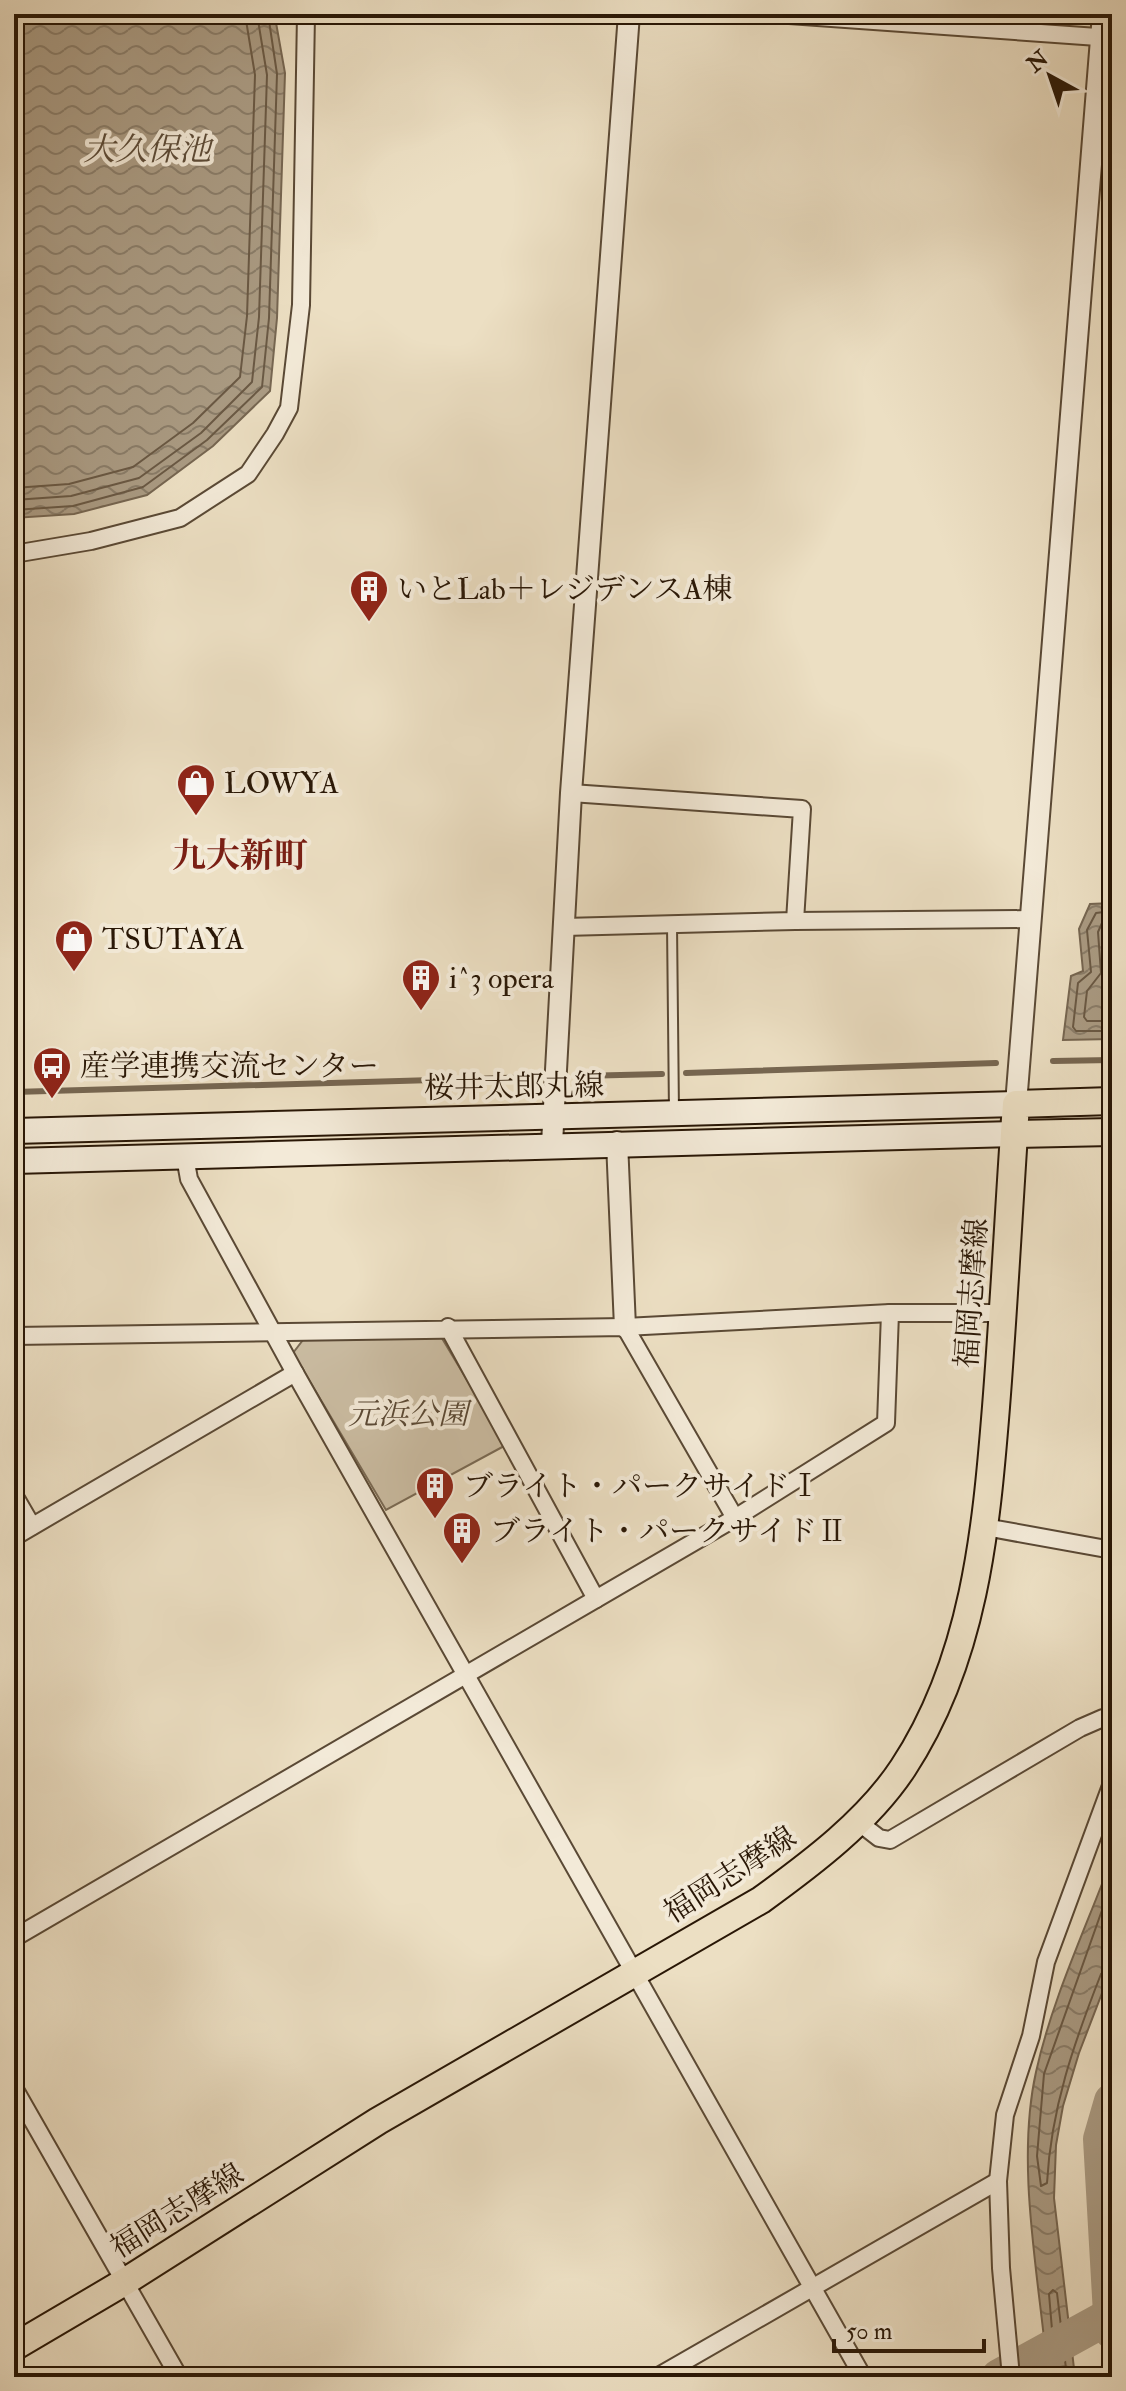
<svg xmlns="http://www.w3.org/2000/svg" width="1126" height="2391" viewBox="0 0 1126 2391" font-family="'IM FELL Double Pica','Noto Serif JP',serif">
  <style>
    .park { fill: #cbbda3; stroke: #7a6a54; stroke-width: 2 }
    .water { fill: url(#water-waves); stroke: #766651; stroke-width: 2 }
    .lines { fill: none; stroke-linecap: round; stroke-linejoin: round }
    .shore { stroke: #6a5944; stroke-width: 2 }
    .stream { stroke: #766651; stroke-width: 6 }
    .river { stroke: #aa9b83; stroke-width: 36 }
    .service-casing { stroke: #5a4935; stroke-width: 12 }
    .minor-casing { stroke: #5a4935; stroke-width: 20 }
    .tertiary-casing { stroke: #5a4935; stroke-width: 24 }
    .secondary-casing { stroke: #291706; stroke-width: 28 }
    .primary-casing { stroke: #291706; stroke-width: 30 }
    .service { stroke: #f3ead8; stroke-width: 8 }
    .minor { stroke: #f3ead8; stroke-width: 16 }
    .tertiary { stroke: #f3ead8; stroke-width: 20 }
    .secondary { stroke: #f3ead8; stroke-width: 24 }
    .primary { stroke: #ecdfc3; stroke-width: 26 }
    .labels { text-anchor: middle; dominant-baseline: central; stroke-width: 8; stroke-linejoin: round; paint-order: stroke }
    .poi-label { font-size: 30px; fill: #291706; stroke: #f3ead8; text-anchor: start }
    .street-label { font-size: 30px; fill: #291706; stroke: #f3ead8 }
    .park-label { font-size: 30px; font-style: italic; fill: #5a4935; stroke: #f3ead8 }
    .water-label { font-size: 32px; font-style: italic; fill: #5d4c38; stroke: #f3ead8 }
    .quarter-label { font-size: 34px; font-weight: bold; fill: #7a1f14; stroke: #f3ead8 }
  </style>
  <defs>
    <pattern id="water-waves" width="16" height="10" patternUnits="userSpaceOnUse" patternTransform="scale(2)"><rect width="16" height="10" fill="#aa9b83"/><path d="M0 5q4-4 8 0t8 0" fill="none" stroke="#8a7d69"/></pattern>
  </defs>
  <rect width="100%" height="100%" fill="#ecdfc3"/>
  <filter id="stains"><feTurbulence type="fractalNoise" baseFrequency=".0025" numOctaves="4"/><feColorMatrix values="0 0 0 0 .2 0 0 0 0 .09 0 0 0 0 .02 0 0 0 .5 -.17"/></filter>
  <radialGradient id="worn" r=".72"><stop offset=".6" stop-color="#630" stop-opacity="0"/><stop offset="1" stop-color="#630" stop-opacity=".3"/></radialGradient>
  <path class="park" d="M440 1335 506 1445 386 1510 293 1353 303 1340Z"/>
  <g class="water">
    <path d="M14 14 275 17 285 73 277 318 270 391 213 446 147 495 74 514 14 518Z"/>
    <path d="M1112 903V1039L1063 1040 1071 976 1083 971 1079 929 1090 904Z"/>
    <path d="M1112 1858V1967L1079 2053 1063 2106 1056 2145 1054 2198 1075 2377H1048C1040 2282 1015 2166 1036 2072 1052 1999 1086 1928 1112 1858Z"/>
  </g>
  <g class="lines">
    <g class="shore">
      <path d="M14 488 69 484 133 467 193 423 240 377 247 316 255 75 245 14"/>
      <path d="M14 500 71 496 139 478 201 433 252 382 259 317 267 75 257 14"/>
      <path d="M14 510 73 506 143 487 207 440 262 387 269 318 277 74 268 14"/>
      <path d="M1112 911 1096 913 1087 930 1091 972 1078 983 1073 1027 1076 1031H1112"/>
      <path d="M1112 921 1102 923 1098 932 1101 973 1087 991 1084 1017 1087 1021H1112"/>
      <path d="M1112 1882 1044 2074 1037 2156 1041 2186 1047 2183C1051 2108 1074 2043 1101 1974L1112 1968"/>
      <path d="M1056 2377 1049 2294 1053 2290 1057 2293 1067 2377"/>
    </g>
    <g class="stream">
      <path d="M1053 1061 1112 1060"/>
      <path d="M686 1073 996 1063"/>
      <path d="M579 1076 662 1074"/>
      <path d="M14 1092 540 1077"/>
    </g>
    <g class="river">
      <path d="M1112 2101 1101 2139 1112 2331"/>
      <path d="M999 2377 1110 2316"/>
    </g>
    <g class="service-casing">
      <path id="service" d="M672 925 674 1112"/>
    </g>
    <g class="minor-casing">
      <g id="minor">
        <path d="M775 14 1112 38"/>
        <path d="M14 554 91 541 180 518 248 474 275 434 289 408 301 305 306 14"/>
        <path d="M795 921 1032 919"/>
        <path d="M564 927 795 921 802 809 571 793"/>
        <path d="M185 1157 189 1179 295 1373 863 2377"/>
        <path d="M625 1327 890 1313H1004"/>
        <path d="M14 1336 625 1327 735 1518 596 1599 448 1327"/>
        <path d="M14 1495 32 1526"/>
        <path d="M735 1518 886 1423 890 1313"/>
        <path d="M985 1527 1112 1550"/>
        <path d="M14 1537 295 1373"/>
        <path d="M857 1821 879 1838 890 1840 1080 1728 1103 1718 1112 1720"/>
        <path d="M14 1938 596 1599"/>
        <path d="M14 2088 179 2377"/>
        <path d="M657 2377 998 2181"/>
        <path d="M1011 2377 1001 2268 998 2181 1005 2115 1031 2036 1046 1962 1112 1783"/>
      </g>
    </g>
    <g class="tertiary-casing">
      <g id="tertiary">
        <path d="M1016 1104 1103 14"/>
        <path d="M617 1142 625 1327"/>
        <path d="M552 1144 571 793 629 14"/>
      </g>
    </g>
    <g class="secondary-casing">
      <g id="secondary">
        <path d="M14 1131 1016 1104"/>
        <path d="M14 1161 1014 1134"/>
      </g>
    </g>
    <g class="primary-casing">
      <g id="primary">
        <path d="M1014 1134 1112 1132"/>
        <path d="M14 2347 126 2281 378 2121 761 1900C812 1863 868 1821 903 1768 974 1660 986 1532 996 1407 1004 1306 1009 1205 1016 1104L1112 1101"/>
      </g>
    </g>
    <use href="#service" class="service"/>
    <use href="#minor" class="minor"/>
    <use href="#tertiary" class="tertiary"/>
    <use href="#secondary" class="secondary"/>
    <use href="#primary" class="primary"/>
  </g>
  <defs>
    <g id="building-pin" transform="scale(2)"><path d="M0 17L-7.5 6A9.5 9.5 0 1 1 7.5 6Z" fill="#8f2418" stroke="#f3ead8"/><path d="M-4-6H4V6H1V3H-1V6H-4ZM-2.5-4.3h1.7v1.8h-1.7ZM.8-4.3h1.7v1.8H.8ZM-2.5-1h1.7V.8h-1.7ZM.8-1h1.7V.8H.8Z" fill="#fff"/></g>
    <g id="shop-pin" transform="scale(2)"><path d="M0 17L-7.5 6A9.5 9.5 0 1 1 7.5 6Z" fill="#8f2418" stroke="#f3ead8"/><path d="M-5-2.5h2.3a2.7 3.5 0 0 1 5.4 0H5L5.5 6h-11ZM-1.5-2.5h3a1.5 2.3 0 0 0-3 0Z" fill="#fff"/></g>
    <g id="bus-pin" transform="scale(2)"><path d="M0 17L-7.5 6A9.5 9.5 0 1 1 7.5 6Z" fill="#8f2418" stroke="#f3ead8"/><path d="M-5-6H5V4H4V6H2V4H-2V6H-4V4H-5ZM-3.5-4V0h7V-4ZM-3.5 1.2v1.5H-2V1.2ZM2 1.2v1.5H3.5V1.2Z" fill="#fff"/></g>
  </defs>
  <g fill-rule="evenodd">
    <use href="#building-pin" x="369" y="589"/>
    <use href="#shop-pin" x="196" y="783"/>
    <use href="#shop-pin" x="74" y="939"/>
    <use href="#building-pin" x="421" y="978"/>
    <use href="#bus-pin" x="52" y="1066"/>
    <use href="#building-pin" x="435" y="1486"/>
    <use href="#building-pin" x="462" y="1531"/>
  </g>
  <g class="labels">
    <g class="poi-label">
      <text x="397" y="589">いとLab＋レジデンスA棟</text>
      <text x="224" y="783">LOWYA</text>
      <text x="102" y="939">TSUTAYA</text>
      <text x="449" y="978">i^3 opera</text>
      <text x="80" y="1066">産学連携交流センター</text>
      <text x="463" y="1486">ブライト・パークサイドⅠ</text>
      <text x="490" y="1531">ブライト・パークサイドⅡ</text>
    </g>
    <g class="street-label">
      <text transform="translate(514 1087) rotate(-1)">桜井太郎丸線</text>
      <text transform="translate(972 1293) rotate(-86)">福岡志摩線</text>
      <text transform="translate(730 1875) rotate(-33)">福岡志摩線</text>
      <text transform="translate(177 2211) rotate(-32)">福岡志摩線</text>
    </g>
    <g class="park-label">
      <text x="408" y="1414">元浜公園</text>
    </g>
    <g class="water-label">
      <text x="147" y="150">大久保池</text>
    </g>
    <g class="quarter-label">
      <text x="240" y="856">九大新町</text>
    </g>
  </g>
  <rect width="1126" height="2391" fill="none" stroke="#ecdfc3" stroke-width="48"/>
  <rect x="16" y="16" width="1094" height="2359" fill="none" stroke="#291706" stroke-width="4"/>
  <rect x="24" y="24" width="1078" height="2343" fill="none" stroke="#291706" stroke-width="2"/>
  <g transform="translate(1050 76) rotate(320)" stroke="#f3ead8" stroke-width="6" paint-order="stroke">
  <path d="M0-6L14 30L0 20L-14 30Z" fill="#291706"/>
  <text y="-12" font-size="22" font-weight="bold" text-anchor="middle" fill="#291706">N</text>
  </g>
  <path d="M834 2339v12h150v-12" fill="none" stroke="#291706" stroke-width="4"/>
  <text x="846" y="2339" font-size="24" fill="#291706" stroke="#f3ead8" stroke-width="6" paint-order="stroke">50 m</text>
  <rect width="100%" height="100%" filter="url(#stains)"/>
  <rect width="100%" height="100%" fill="url(#worn)"/>
</svg>
